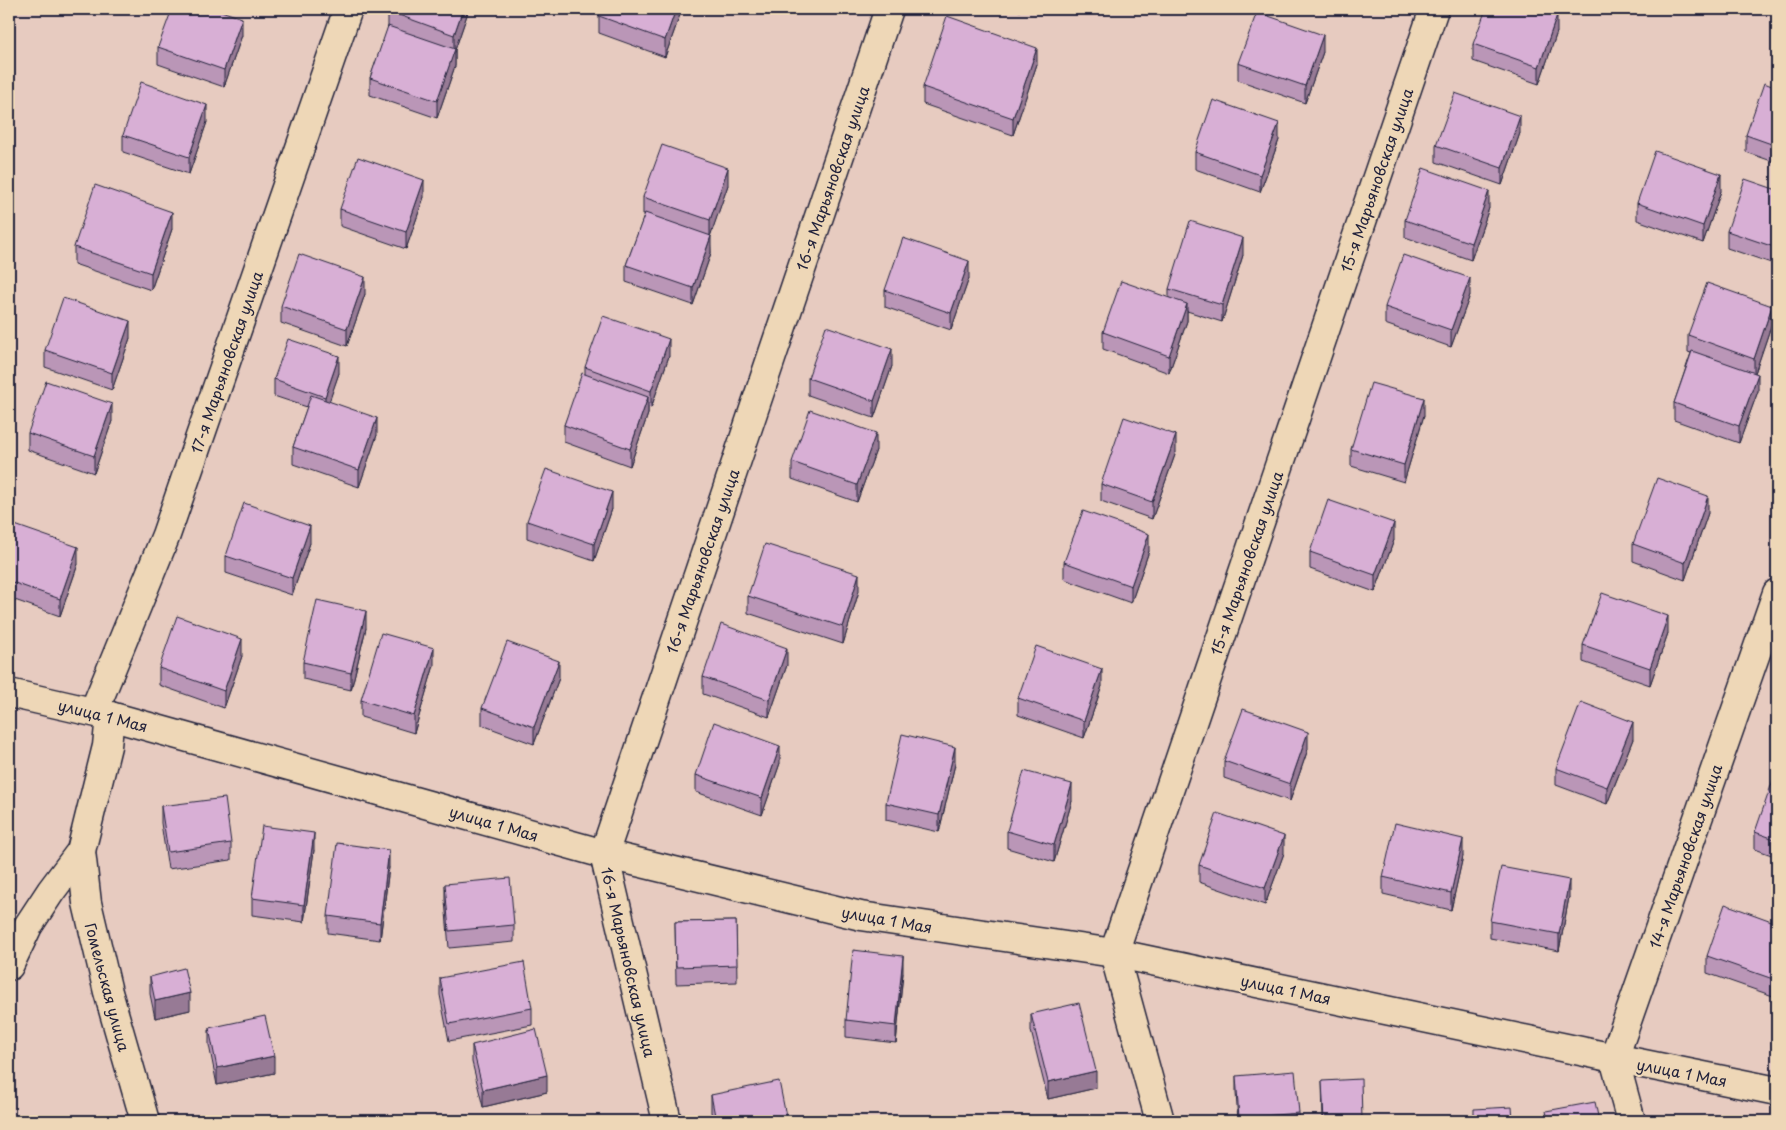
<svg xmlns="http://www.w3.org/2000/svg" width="1786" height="1130" viewBox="0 0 1786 1130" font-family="'Playpen Sans',sans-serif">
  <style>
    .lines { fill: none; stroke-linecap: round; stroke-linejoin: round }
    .street-casing { stroke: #22223b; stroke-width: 31 }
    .street { stroke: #eed7b7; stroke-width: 28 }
    .wall { fill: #ba96b7; stroke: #22223b }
    .shaded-wall { fill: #977a95; stroke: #22223b }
    .building { fill: #d8afd5; stroke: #22223b }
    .labels { text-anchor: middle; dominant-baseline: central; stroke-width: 4.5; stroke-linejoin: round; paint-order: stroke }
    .street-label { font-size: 15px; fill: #22223b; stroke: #eed7b7 }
  </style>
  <rect width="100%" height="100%" fill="#e7cbc0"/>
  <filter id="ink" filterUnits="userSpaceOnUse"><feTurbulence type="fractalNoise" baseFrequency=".02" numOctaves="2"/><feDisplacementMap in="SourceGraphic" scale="10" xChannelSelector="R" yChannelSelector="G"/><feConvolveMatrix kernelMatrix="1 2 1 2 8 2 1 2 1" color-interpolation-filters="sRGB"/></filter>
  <g filter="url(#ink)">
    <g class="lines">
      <g class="street-casing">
        <g id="street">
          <path d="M9 693 110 716 604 854 861 916 1114 953 1614 1058 1777 1091"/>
          <path d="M94 711 166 535 348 9"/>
          <path d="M81 851 87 903 108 992 145 1121"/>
          <path d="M9 966 28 926 51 891 81 851 107 746 110 716"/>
          <path d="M667 1121 604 854 889 9"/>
          <path d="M1160 1121 1114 953 1434 9"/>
          <path d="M1631 1121 1614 1058 1777 593"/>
        </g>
      </g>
      <use href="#street" class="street"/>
    </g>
    <g class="wall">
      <path d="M469 9 455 50V66L437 118 370 95V78L388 28V11Z"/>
      <path d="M602 9H682L665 57 599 33V16Z"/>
      <path d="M1013 9H1021L1020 11Z"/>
      <path d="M1557 32 1539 84 1473 61V44Z"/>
      <path d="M242 35 224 87 158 64V47Z"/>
      <path d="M1323 52 1305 103 1238 80V63Z"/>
      <path d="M1037 64 1013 135 923 104V87Z"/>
      <path d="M1777 88V163L1746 152V135Z"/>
      <path d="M207 122 189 174 123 152V135Z"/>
      <path d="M1520 133 1502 185 1436 162V145Z"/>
      <path d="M1279 140 1260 192 1195 169V152Z"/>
      <path d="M728 185 710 236 711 253 693 305 626 282V265L645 214H643V197Z"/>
      <path d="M1777 190V265L1727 248V231Z"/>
      <path d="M1721 191 1703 243 1637 220V203Z"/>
      <path d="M424 197 406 249 340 226V209Z"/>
      <path d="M1489 208 1471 260 1405 237V220Z"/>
      <path d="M172 229 151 290 74 264V247Z"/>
      <path d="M1243 255 1222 322 1187 311V321L1169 373 1103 349V332L1169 298V289Z"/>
      <path d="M969 278 951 330 885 307V290Z"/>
      <path d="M365 294 347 346 281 323V306Z"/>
      <path d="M1470 295 1451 347 1385 324V307Z"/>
      <path d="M1772 323 1755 373 1758 391 1739 443 1674 420V403L1691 353 1688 352V335Z"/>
      <path d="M130 338 112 390 45 367V350Z"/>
      <path d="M669 356 651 408 648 407V414L630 466 564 442V425L585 374V367Z"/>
      <path d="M892 366 874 418 808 395V378Z"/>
      <path d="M339 373 329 401 377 435 359 487 293 464V447L307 407 274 396V379Z"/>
      <path d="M1424 415 1404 482 1351 466V449Z"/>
      <path d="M112 421 94 473 28 450V433Z"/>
      <path d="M876 450 857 502 792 479V462Z"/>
      <path d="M1176 452 1152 519 1101 501V484Z"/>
      <path d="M612 509 594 561 527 538V521Z"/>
      <path d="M1708 513 1685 580 1633 561V544Z"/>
      <path d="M9 533 78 564 60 616 9 598Z"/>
      <path d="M1394 540 1375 592 1310 569V552Z"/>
      <path d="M310 543 292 595 226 573V556Z"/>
      <path d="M1149 551 1131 603 1064 579V562Z"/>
      <path d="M859 591 843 644 748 613V596Z"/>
      <path d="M366 628 351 690 303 679V662Z"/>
      <path d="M1668 633 1650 685 1583 662V645Z"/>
      <path d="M242 656 224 708 159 685V668Z"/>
      <path d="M434 665 414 733 361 717V700Z"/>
      <path d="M787 665 769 717 703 694V677Z"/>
      <path d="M559 678 534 744 482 725V708Z"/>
      <path d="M1102 686 1084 738 1018 715V698Z"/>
      <path d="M1633 739 1607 804 1556 785V768Z"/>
      <path d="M1308 749 1290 801 1224 778V761Z"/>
      <path d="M780 763 762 815 696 792V775Z"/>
      <path d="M955 764 939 832 886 820V803Z"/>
      <path d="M1777 782V857L1755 849V832Z"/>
      <path d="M1072 801 1054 862 1007 848V831Z"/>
      <path d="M161 806 231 843V860L168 869 161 823Z"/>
      <path d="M314 850 304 922 252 915V898Z"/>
      <path d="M1284 853 1265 905 1199 882V865Z"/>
      <path d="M1463 856 1451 910 1383 894V877Z"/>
      <path d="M389 867 380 940 328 933V916Z"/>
      <path d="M445 884 514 925V942L449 948 445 900Z"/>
      <path d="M1569 897 1559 951 1490 938V921Z"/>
      <path d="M736 921 737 982 676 984 675 922Z"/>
      <path d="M1777 923V984L1773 996 1707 973V956Z"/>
      <path d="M903 973 896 1043 846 1037V1020Z"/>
      <path d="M150 977 190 1010 155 1018 150 994Z"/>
      <path d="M440 978 532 1008V1025L449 1041 440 995Z"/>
      <path d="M1031 1014 1096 1088 1048 1099 1031 1031Z"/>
      <path d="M209 1028 274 1073 217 1085 209 1045Z"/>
      <path d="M472 1045 547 1092 483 1107 472 1062Z"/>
      <path d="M1236 1076 1299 1113V1121H1238L1236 1093Z"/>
      <path d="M1322 1081 1362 1121H1323Z"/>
      <path d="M711 1095 787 1121H713L711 1112Z"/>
    </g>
    <g class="shaded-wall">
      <path d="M463 9H469L455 50V66L437 118V101L454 51V35Z"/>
      <path d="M676 9H682L665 57V40Z"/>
      <path d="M1557 15V32L1539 84V67Z"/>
      <path d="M242 18V35L224 87V70Z"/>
      <path d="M1323 35V52L1305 103V86Z"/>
      <path d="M1037 48V64L1013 135V118Z"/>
      <path d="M207 105V122L189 174V157Z"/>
      <path d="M1520 116V133L1502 185V168Z"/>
      <path d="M1279 123V140L1260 192V175Z"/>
      <path d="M728 168V185L710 237V220Z"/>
      <path d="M1721 174V191L1703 243V226Z"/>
      <path d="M424 180V197L406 249V232Z"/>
      <path d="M1489 191V208L1471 260V243Z"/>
      <path d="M172 212V229L151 290V273Z"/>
      <path d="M711 236V253L693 305V288Z"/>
      <path d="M1243 238V255L1222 322V305Z"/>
      <path d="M969 261V278L951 330V313Z"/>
      <path d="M365 277V294L347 346V329Z"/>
      <path d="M1470 278V295L1451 347V330Z"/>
      <path d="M1187 304V321L1169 373V356Z"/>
      <path d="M1772 306V323L1754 376V359Z"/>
      <path d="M130 321V338L112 390V373Z"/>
      <path d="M669 339V356L651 408V391Z"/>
      <path d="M892 349V366L874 418V401Z"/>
      <path d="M339 356V373L325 414V397Z"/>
      <path d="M1758 374V391L1739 443V426Z"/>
      <path d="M648 397V414L630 466V449Z"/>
      <path d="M1424 398V415L1404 482V465Z"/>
      <path d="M112 404V421L94 473V456Z"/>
      <path d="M377 418V435L359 487V470Z"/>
      <path d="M876 433V450L857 502V485Z"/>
      <path d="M1176 435V452L1152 519V502Z"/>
      <path d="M612 492V509L594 561V544Z"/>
      <path d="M1708 496V513L1685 580V563Z"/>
      <path d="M1394 523V540L1375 592V575Z"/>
      <path d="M310 526V543L292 595V578Z"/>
      <path d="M1149 534V551L1131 603V586Z"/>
      <path d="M78 547V564L60 616V599Z"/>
      <path d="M859 574V591L843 644V627Z"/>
      <path d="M366 611V628L351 690V673Z"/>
      <path d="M1668 616V633L1650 685V668Z"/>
      <path d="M242 639V656L224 708V691Z"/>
      <path d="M434 648V665L414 733V716Z"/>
      <path d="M787 648V665L769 717V700Z"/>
      <path d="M559 661V678L534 744V727Z"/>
      <path d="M1102 669V686L1084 738V721Z"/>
      <path d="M1633 722V739L1607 804V787Z"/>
      <path d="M1308 732V749L1290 801V784Z"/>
      <path d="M780 746V763L762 815V798Z"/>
      <path d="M955 747V764L939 832V815Z"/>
      <path d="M1072 784V801L1054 862V845Z"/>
      <path d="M314 833V850L304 922V905Z"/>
      <path d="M1284 836V853L1265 905V888Z"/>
      <path d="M1463 839V856L1451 910V893Z"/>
      <path d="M389 850V867L380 940V923Z"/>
      <path d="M1569 880V897L1559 951V934Z"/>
      <path d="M903 956V973L896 1043V1026Z"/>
      <path d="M1777 967V984L1773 996V979Z"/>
      <path d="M190 993V1010L155 1018V1001Z"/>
      <path d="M274 1056V1073L217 1085V1068Z"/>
      <path d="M1096 1071V1088L1048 1099V1082Z"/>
      <path d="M547 1075V1092L483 1107V1090Z"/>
    </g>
    <g class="building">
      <path d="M172 9H215L242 18 224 70 158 47Z"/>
      <path d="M389 9H463L454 35 388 11Z"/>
      <path d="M602 9H676L665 40 599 16Z"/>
      <path d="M1486 9H1540L1557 15 1539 67 1473 44Z"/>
      <path d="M1257 12 1323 35 1305 86 1238 63Z"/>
      <path d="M947 16 1037 48 1013 118 923 87Z"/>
      <path d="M388 26 455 49 437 101 370 78Z"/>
      <path d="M141 82 207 105 189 157 123 135Z"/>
      <path d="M1764 83 1777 88V146L1746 135Z"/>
      <path d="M1455 93 1520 116 1502 168 1436 145Z"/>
      <path d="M1213 100 1279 123 1260 175 1195 152Z"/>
      <path d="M662 145 728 168 710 220 643 197Z"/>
      <path d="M1655 151 1721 174 1703 226 1637 203Z"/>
      <path d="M358 157 424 180 406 232 340 209Z"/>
      <path d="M1423 168 1489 191 1471 243 1405 220Z"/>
      <path d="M1745 179 1777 190V248L1727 231Z"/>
      <path d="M95 185 172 212 151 273 74 247Z"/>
      <path d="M645 213 711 236 693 288 626 265Z"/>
      <path d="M1190 221 1243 238 1222 305 1169 289Z"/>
      <path d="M903 238 969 261 951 313 885 290Z"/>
      <path d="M299 254 365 277 347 329 281 306Z"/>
      <path d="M1403 255 1470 278 1451 330 1385 307Z"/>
      <path d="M1121 281 1187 304 1169 356 1103 332Z"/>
      <path d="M1707 283 1772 306 1754 359 1688 335Z"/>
      <path d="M63 298 130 321 112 373 45 350Z"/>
      <path d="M603 316 669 339 651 391 585 367Z"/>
      <path d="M826 326 892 349 874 401 808 378Z"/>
      <path d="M288 339 339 356 325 397 274 379Z"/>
      <path d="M1692 351 1758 374 1739 426 1674 403Z"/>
      <path d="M582 373 648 397 630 449 564 425Z"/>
      <path d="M46 381 112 404 94 456 28 433Z"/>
      <path d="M1371 383 1424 398 1404 465 1351 449Z"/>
      <path d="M311 395 377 418 359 470 293 447Z"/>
      <path d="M810 410 876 433 857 485 792 462Z"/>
      <path d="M1124 417 1176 435 1152 502 1101 484Z"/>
      <path d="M546 469 612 492 594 544 527 521Z"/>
      <path d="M1657 478 1708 496 1685 563 1633 544Z"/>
      <path d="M1328 500 1394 523 1375 575 1310 552Z"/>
      <path d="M244 503 310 526 292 578 226 556Z"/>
      <path d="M1083 511 1149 534 1131 586 1064 562Z"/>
      <path d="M12 524 78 547 60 599 9 581V533Z"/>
      <path d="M765 544 859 574 843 627 748 596Z"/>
      <path d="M1602 593 1668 616 1650 668 1583 645Z"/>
      <path d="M317 600 366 611 351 673 303 662Z"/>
      <path d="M177 616 242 639 224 691 159 668Z"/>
      <path d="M721 624 787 648 769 700 703 677Z"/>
      <path d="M381 633 434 648 414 716 361 700Z"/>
      <path d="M507 642 559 661 534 727 482 708Z"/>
      <path d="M1036 646 1102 669 1084 721 1018 698Z"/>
      <path d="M1581 702 1633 722 1607 787 1556 768Z"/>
      <path d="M1243 709 1308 732 1290 784 1224 761Z"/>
      <path d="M714 722 780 746 762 798 696 775Z"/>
      <path d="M902 734 955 747 939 815 886 803Z"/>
      <path d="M1024 771 1072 784 1054 845 1007 831Z"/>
      <path d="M1773 780 1777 782V840L1755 832Z"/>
      <path d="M225 798 231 843 168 852 161 806Z"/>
      <path d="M1217 813 1284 836 1265 888 1199 865Z"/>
      <path d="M1395 823 1463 839 1451 893 1383 877Z"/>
      <path d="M262 826 314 833 304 905 252 898Z"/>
      <path d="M337 843 389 850 380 923 328 916Z"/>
      <path d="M1501 867 1569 880 1559 934 1490 921Z"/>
      <path d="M510 878 514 925 449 931 445 884Z"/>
      <path d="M1725 904 1777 923V967L1773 979 1707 956Z"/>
      <path d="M736 921 737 965 676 967 675 922Z"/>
      <path d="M853 950 903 956 896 1026 846 1020Z"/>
      <path d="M524 962 532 1008 449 1024 440 978Z"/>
      <path d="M184 968 190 993 155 1001 150 977Z"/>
      <path d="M1079 1003 1096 1071 1048 1082 1031 1014Z"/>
      <path d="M265 1016 274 1056 217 1068 209 1028Z"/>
      <path d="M536 1029 547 1075 483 1090 472 1045Z"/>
      <path d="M1295 1071 1299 1113 1239 1118 1236 1076Z"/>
      <path d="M1361 1079 1362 1121H1324L1322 1081Z"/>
      <path d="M779 1081 787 1121H716L711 1095Z"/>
      <path d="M1595 1102 1599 1121H1548L1546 1111Z"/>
      <path d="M1512 1107 1513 1121H1474V1109Z"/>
      <path d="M1452 1116V1121H1414V1117Z"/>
    </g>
  </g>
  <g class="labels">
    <g class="street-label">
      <text transform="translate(832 178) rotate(-71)">16-я Марьяновская улица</text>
      <text transform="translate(1376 180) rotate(-71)">15-я Марьяновская улица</text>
      <text transform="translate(226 362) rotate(-71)">17-я Марьяновская улица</text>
      <text transform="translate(702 561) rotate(-71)">16-я Марьяновская улица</text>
      <text transform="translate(1246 563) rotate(-71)">15-я Марьяновская улица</text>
      <text transform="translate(103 715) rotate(14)">улица 1 Мая</text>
      <text transform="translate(494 823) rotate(16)">улица 1 Мая</text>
      <text transform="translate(1685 856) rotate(-71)">14-я Марьяновская улица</text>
      <text transform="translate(887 919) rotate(10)">улица 1 Мая</text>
      <text transform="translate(629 962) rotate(77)">16-я Марьяновская улица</text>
      <text transform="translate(108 987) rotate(75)">Гомельская улица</text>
      <text transform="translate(1286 989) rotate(12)">улица 1 Мая</text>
      <text transform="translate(1682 1072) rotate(11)">улица 1 Мая</text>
    </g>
  </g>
  <rect width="1786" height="1130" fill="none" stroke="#eed7b7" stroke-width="30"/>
  <rect x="15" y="15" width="1756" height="1100" fill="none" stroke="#22223b" stroke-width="2" filter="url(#ink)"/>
</svg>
